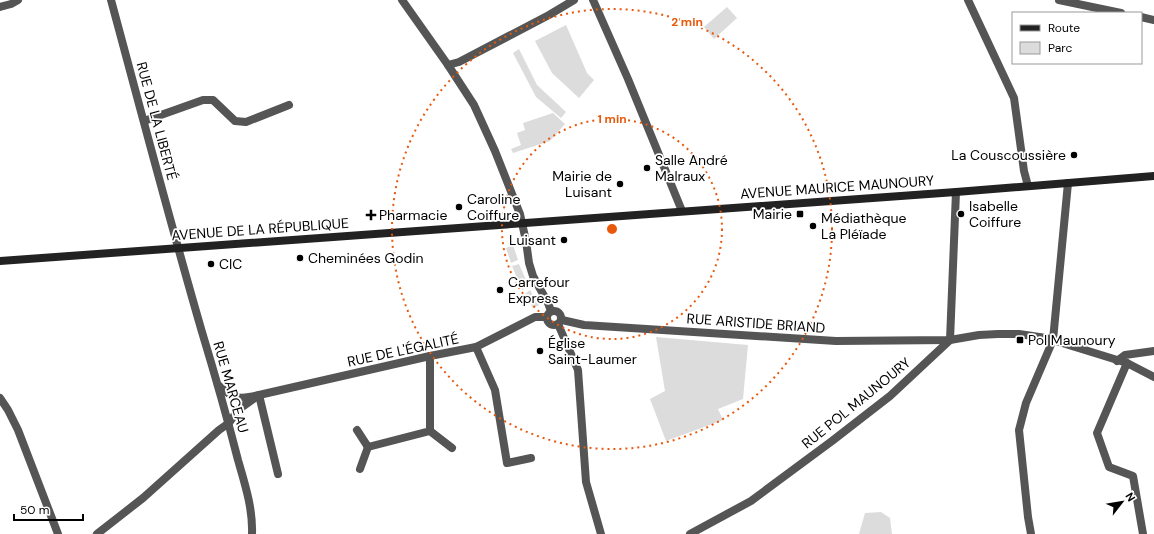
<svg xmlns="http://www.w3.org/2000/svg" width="1154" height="534" viewBox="0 0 1154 534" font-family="'DM Sans',sans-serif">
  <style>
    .green { fill: #dcdcdc }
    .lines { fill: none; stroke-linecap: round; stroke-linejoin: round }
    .minor { stroke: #555; stroke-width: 8 }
    .tertiary { stroke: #555; stroke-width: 8 }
    .secondary { stroke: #222; stroke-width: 8 }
    .ring { fill: none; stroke: #e8590c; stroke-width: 2; stroke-dasharray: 2 4 }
    .poi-dot { fill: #000; stroke: #fff; stroke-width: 1.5 }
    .labels { text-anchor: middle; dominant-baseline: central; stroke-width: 3.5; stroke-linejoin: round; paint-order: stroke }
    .street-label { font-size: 14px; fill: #000; stroke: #fff }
    .poi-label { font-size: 14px; fill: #000; stroke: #fff; text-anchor: start }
    .centre { fill: #e8590c; stroke: #fff; stroke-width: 2 }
    .ring-label { font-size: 12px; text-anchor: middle; font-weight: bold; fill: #e8590c; stroke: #fff; stroke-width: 3.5; stroke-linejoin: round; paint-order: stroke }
  </style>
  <rect width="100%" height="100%" fill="#fff"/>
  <g class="green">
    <path d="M727 7 737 18 714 39 704 27Z"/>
    <path d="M566 25 587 73 594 80 579 98 552 73 535 41Z"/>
    <path d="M519 49 537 85 566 112 561 118 536 97 513 53Z"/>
    <path d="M553 113 565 124 550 141 513 153 511 149 521 145 517 133 525 130 523 123Z"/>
    <path d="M513 245 518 260 511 263 506 248Z"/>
    <path d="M519 264 529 287 522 290 512 266Z"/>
    <path d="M530 290 539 305 533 308 525 294Z"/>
    <path d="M656 337 748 345 743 399 718 409 723 420 666 441 650 399 665 391Z"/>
    <path d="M881 512 890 518 892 534H859L865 513Z"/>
  </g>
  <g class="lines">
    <g class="minor">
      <path d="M402 0 448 65 474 105 495 151 520 214 526 241 529 263 533 276 548 303 551 311"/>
      <path d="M593 0 628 79 682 211"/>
      <path d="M968 0 1014 98 1024 171 1028 186"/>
      <path d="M1059 0 1121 13"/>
      <path d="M0 7 11 4 18 0"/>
      <path d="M1141 17 1154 20"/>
      <path d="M448 65 459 62 549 15 574 0"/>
      <path d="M144 121 203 100H213L235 121 246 122 289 105"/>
      <circle cx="554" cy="318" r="7"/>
      <path d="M562 320 584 325 836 341 950 340 956 192"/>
      <path d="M558 324 578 370 586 482 601 534"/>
      <path d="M476 347 495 390 507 463 531 458"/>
      <path d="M1117 361 1125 355 1154 351"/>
      <path d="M1127 363 1097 433 1109 467 1133 476 1143 534"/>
      <path d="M218 385C233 399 239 400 259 395L278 474"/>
      <path d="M0 398 8 410 18 430 58 534"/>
      <path d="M357 430 368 447 430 431V356"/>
      <path d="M430 431 452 448"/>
      <path d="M360 469 368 447"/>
      <path d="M97 534 143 498 219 430 229 423 238 410 259 395 430 356 476 347 535 317H547"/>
      <path d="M1031 534 1028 517 1019 430 1026 403 1053 340 1068 183"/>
    </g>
    <g class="tertiary">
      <path d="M111 0C141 111 170 222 202 332 215 375 227 417 238 460 245 484 253 509 252 534"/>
      <path d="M690 534 751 501 832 441 890 396 950 340 979 335 998 334H1019L1046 338 1127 363 1154 377"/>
    </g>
    <path class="secondary" d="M0 261 956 192 1154 176"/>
  </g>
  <g class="ring">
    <circle cx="612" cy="229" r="110"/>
    <circle cx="612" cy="229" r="220"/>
  </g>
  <g class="poi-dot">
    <circle cx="1074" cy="155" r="4"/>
    <circle cx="647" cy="168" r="4"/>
    <circle cx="620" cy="184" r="4"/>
    <circle cx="459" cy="207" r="4"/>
    <rect x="796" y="210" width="8" height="8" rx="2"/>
    <circle cx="961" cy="214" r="4"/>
    <path d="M369 209h4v4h4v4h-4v4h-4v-4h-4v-4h4z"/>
    <circle cx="813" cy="226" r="4"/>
    <circle cx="564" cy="240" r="4"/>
    <circle cx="300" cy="258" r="4"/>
    <circle cx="211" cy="264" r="4"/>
    <circle cx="500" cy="290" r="4"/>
    <rect x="1016" y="336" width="8" height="8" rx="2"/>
    <circle cx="540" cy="351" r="4"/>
  </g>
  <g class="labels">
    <g class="street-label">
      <text transform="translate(157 121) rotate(75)">RUE DE LA LIBERTÉ</text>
      <text transform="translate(837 187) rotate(-4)">AVENUE MAURICE MAUNOURY</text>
      <text transform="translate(260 229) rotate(-4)">AVENUE DE LA RÉPUBLIQUE</text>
      <text transform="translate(756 323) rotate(4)">RUE ARISTIDE BRIAND</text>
      <text transform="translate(403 350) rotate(-12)">RUE DE L'ÉGALITÉ</text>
      <text transform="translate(231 387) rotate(74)">RUE MARCEAU</text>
      <text transform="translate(856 403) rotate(-39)">RUE POL MAUNOURY</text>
    </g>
    <g class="poi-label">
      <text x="1066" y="155" text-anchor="end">La Couscoussière</text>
      <text x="655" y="160">Salle André<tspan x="655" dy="16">Malraux</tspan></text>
      <text x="612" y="176" text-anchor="end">Mairie de<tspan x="612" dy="16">Luisant</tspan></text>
      <text x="467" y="199">Caroline<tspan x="467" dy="16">Coiffure</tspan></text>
      <text x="969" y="206">Isabelle<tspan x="969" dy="16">Coiffure</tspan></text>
      <text x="792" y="214" text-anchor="end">Mairie</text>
      <text x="379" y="215">Pharmacie</text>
      <text x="821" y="218">Médiathèque<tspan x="821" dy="16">La Pléïade</tspan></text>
      <text x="556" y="240" text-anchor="end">Luisant</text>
      <text x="308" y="258">Cheminées Godin</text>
      <text x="219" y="264">CIC</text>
      <text x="508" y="282">Carrefour<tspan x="508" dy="16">Express</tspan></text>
      <text x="1028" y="340">Pol Maunoury</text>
      <text x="548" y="343">Église<tspan x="548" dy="16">Saint-Laumer</tspan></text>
    </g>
  </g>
  <circle cx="612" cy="229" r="6" class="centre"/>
  <g class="ring-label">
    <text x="687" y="26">2 min</text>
    <text x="612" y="123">1 min</text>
  </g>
  <rect x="1012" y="12" width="130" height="52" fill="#ffffff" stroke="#999999"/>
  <rect x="1020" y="25" width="20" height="6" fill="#222222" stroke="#999999"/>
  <text x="1048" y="32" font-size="12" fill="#000000">Route</text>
  <rect x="1020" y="42" width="20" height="12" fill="#dcdcdc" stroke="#999999"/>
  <text x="1048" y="52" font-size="12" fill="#000000">Parc</text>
  <g transform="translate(1122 502) rotate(59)" stroke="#ffffff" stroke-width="3" paint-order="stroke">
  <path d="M0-3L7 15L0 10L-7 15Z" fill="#000000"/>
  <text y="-6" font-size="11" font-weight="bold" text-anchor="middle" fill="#000000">N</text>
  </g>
  <path d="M14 514v6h69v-6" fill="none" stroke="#000000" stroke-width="2"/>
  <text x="20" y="514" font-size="12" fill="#000000" stroke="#ffffff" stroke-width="3" paint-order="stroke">50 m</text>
</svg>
